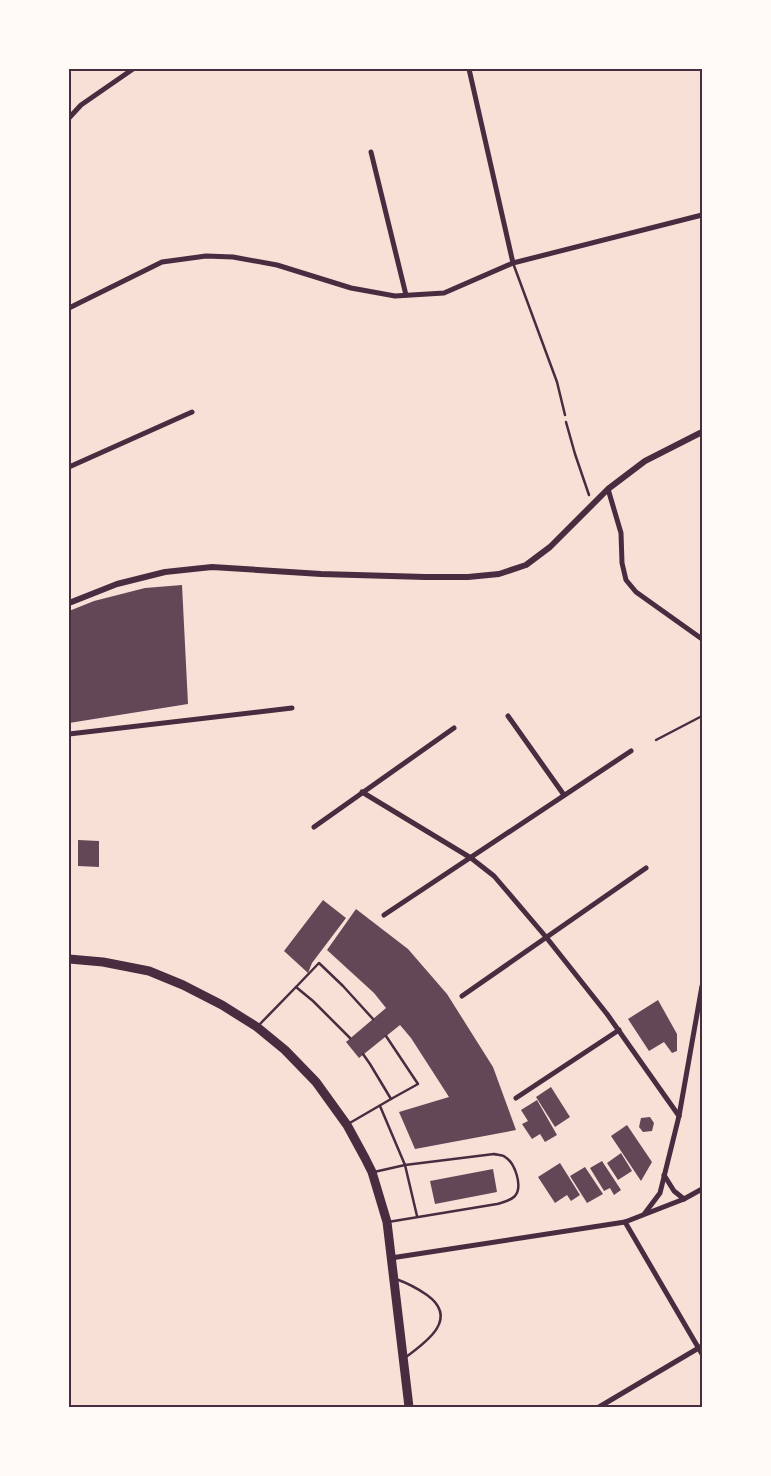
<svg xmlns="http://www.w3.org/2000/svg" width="771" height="1476" viewBox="0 0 771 1476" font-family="Karla,sans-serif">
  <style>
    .building { fill: #644757 }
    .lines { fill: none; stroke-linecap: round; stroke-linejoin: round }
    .path { stroke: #4a2c40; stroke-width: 2.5 }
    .service { stroke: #4a2c40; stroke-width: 2.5 }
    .minor { stroke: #4a2c40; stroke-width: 5 }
    .tertiary { stroke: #4a2c40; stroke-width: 6 }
    .trunk { stroke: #4a2c40; stroke-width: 9 }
    .neatline { fill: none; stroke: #4a2c40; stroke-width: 2 }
  </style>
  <rect width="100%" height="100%" fill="#f7e1d7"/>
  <g class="building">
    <path d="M182 585 188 704 69 723V611L94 601 145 588Z"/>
    <path d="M78 840 99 841V867L78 866Z"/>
    <path d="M323 900 346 918 312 963 308 973 284 951Z"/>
    <path d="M356 909 408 949 447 994 493 1067 516 1130 415 1149 399 1112 449 1097 411 1038 400 1025 359 1058 346 1042 386 1008 374 993 327 950Z"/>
    <path d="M658 1000 677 1034V1051L672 1053 664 1042 649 1051 628 1019Z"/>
    <path d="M551 1087 570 1117 555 1127 536 1097Z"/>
    <path d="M537 1100 557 1135 545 1142 540 1134 532 1139 522 1124 528 1121 521 1110Z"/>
    <path d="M650 1117 654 1123 652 1131 643 1132 639 1127 641 1118Z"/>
    <path d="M627 1125 652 1162 641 1181 611 1136Z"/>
    <path d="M621 1153 632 1171 618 1180 607 1163Z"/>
    <path d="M602 1161 621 1190 614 1195 610 1188 604 1191 590 1168Z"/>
    <path d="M560 1163 580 1195 571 1201 567 1195 555 1203 538 1177Z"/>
    <path d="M585 1167 603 1194 587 1203 570 1176Z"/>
    <path d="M493 1169 497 1192 435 1204 430 1181Z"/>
  </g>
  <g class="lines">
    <path class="path" d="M566 422 575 454 589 495"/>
    <g class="service">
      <path d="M513 263 557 382 565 415"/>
      <path d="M656 740 702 716"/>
      <path d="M296 987 319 963 343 986 373 1019"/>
      <path d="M258 1026 296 987 313 1001 350 1038"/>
      <path d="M386 1036 418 1084 391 1099"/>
      <path d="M380 1106 405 1165 417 1216"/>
      <path d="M348 1124 391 1099 370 1064 363 1054"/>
      <path d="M374 1172 405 1165 494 1154C497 1155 503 1155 505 1157 515 1163 523 1186 515 1196 510 1201 504 1202 497 1204L388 1222"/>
      <path d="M396 1279C407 1283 417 1288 427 1295 459 1318 428 1341 406 1357"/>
    </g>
    <g class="minor">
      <path d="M469 69 513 263"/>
      <path d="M69 118 81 105 133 69"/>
      <path d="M371 152 406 295"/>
      <path d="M69 308 162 262 206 256 233 257 277 265 351 288 395 296 444 293 513 263 702 215"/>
      <path d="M69 467 192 412"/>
      <path d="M608 489 621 533 622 563 626 580 636 592 702 639"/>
      <path d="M508 716 564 795"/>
      <path d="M69 734 292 708"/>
      <path d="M362 792 471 858 494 876 546 937 607 1014 679 1116"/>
      <path d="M314 827 454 728"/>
      <path d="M384 915 631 751"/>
      <path d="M462 996 646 868"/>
      <path d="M516 1098 619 1030"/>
      <path d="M664 1175 674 1191 684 1199"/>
      <path d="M645 1213 660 1193 679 1116 702 986"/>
      <path d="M625 1222 702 1354"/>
      <path d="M391 1258 625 1222 684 1199 702 1189"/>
      <path d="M599 1407 702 1346"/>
    </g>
    <path class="tertiary" d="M69 603 117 584 165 572 212 567 321 574 425 577H468L499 574 526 565 550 547 608 489 645 461 702 432"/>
    <path class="trunk" d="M69 959 103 962 149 971 183 985 222 1005 257 1027 285 1050 316 1082 347 1125 365 1158 372 1172 387 1222 409 1407"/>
  </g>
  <rect width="771" height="1476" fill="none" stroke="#fffaf5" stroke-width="140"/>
  <rect x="70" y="70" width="631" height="1336" class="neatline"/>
</svg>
